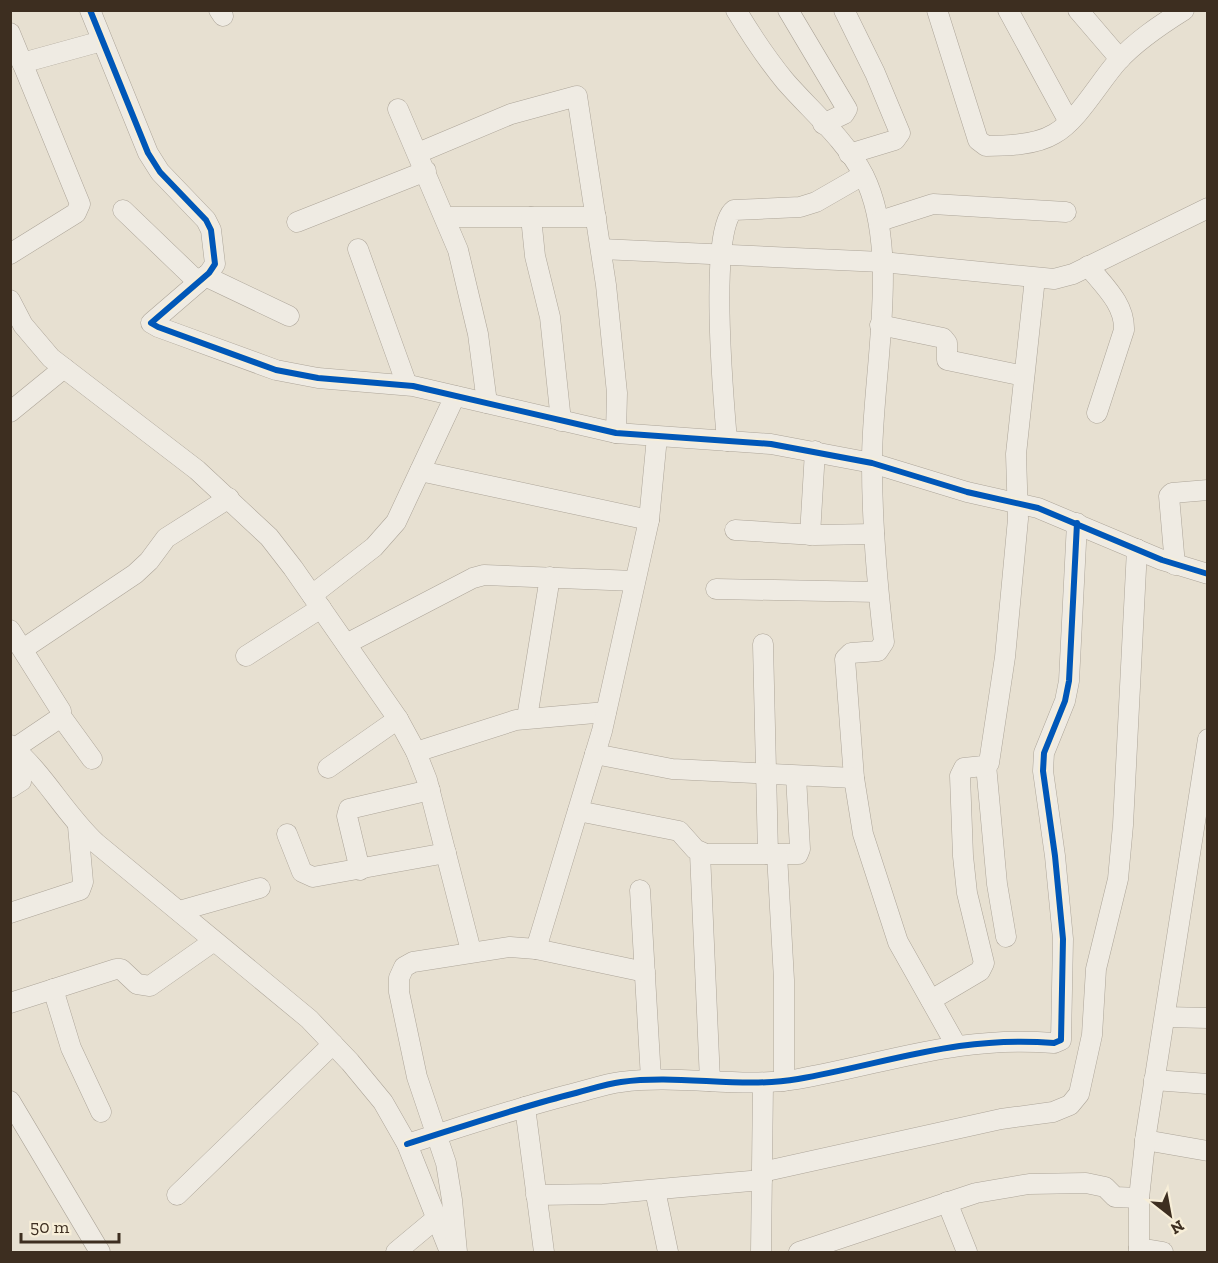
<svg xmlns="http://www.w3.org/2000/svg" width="1218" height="1263" viewBox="0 0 1218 1263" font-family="'Zilla Slab',serif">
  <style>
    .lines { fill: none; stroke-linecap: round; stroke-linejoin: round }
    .minor-casing { stroke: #ada599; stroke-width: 21 }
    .minor { stroke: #efebe3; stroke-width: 20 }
    .cycleway-casing { stroke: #f7eed8; stroke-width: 10 }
    .cycleway { stroke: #0057b8; stroke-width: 6 }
  </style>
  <rect width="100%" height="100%" fill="#e7e0d1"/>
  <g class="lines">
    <g class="minor-casing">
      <g id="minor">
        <path d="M90 10 148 153 160 172 206 220 211 230 215 264 209 273 151 323 158 327 276 370 318 378 413 386 616 433 771 444 872 463 967 492 1038 508 1162 560 1208 574"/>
        <path d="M219 10 223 16"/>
        <path d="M736 10C751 35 767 59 785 81 811 111 846 140 864 176 902 253 871 379 872 464 872 524 877 583 884 642L878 651 851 653 845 659 854 778 863 834 898 942 956 1045"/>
        <path d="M788 10 847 109 844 114 823 124"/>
        <path d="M844 10 875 73 900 133 895 140 849 154"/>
        <path d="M937 10 978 140 986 146C1007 146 1036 145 1054 134 1078 121 1099 82 1118 61 1136 41 1160 25 1184 10"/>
        <path d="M1008 10 1069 122"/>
        <path d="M1078 10 1120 59"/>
        <path d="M10 33 80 204 76 213 10 254"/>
        <path d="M22 63 102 41"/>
        <path d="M398 109 458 250 478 334 487 403"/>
        <path d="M418 153 511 114 577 96 606 285 617 393 616 433"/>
        <path d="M123 210 198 282"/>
        <path d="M446 217H596"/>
        <path d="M531 217 535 256 550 317 561 421"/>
        <path d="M880 221 933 204 1066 212"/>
        <path d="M297 222 426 171"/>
        <path d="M358 249 407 385"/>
        <path d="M601 249 882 262 1054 279 1073 274 1208 208"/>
        <path d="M1088 266C1104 286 1125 304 1124 330L1097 413"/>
        <path d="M205 276 289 316"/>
        <path d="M10 300 23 325 51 358 197 470 269 537 293 568 398 719 416 752 427 780 471 951"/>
        <path d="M880 325 943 338 947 343V360L1024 376"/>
        <path d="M10 412 64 368"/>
        <path d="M727 441C724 405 708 229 734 210L800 207 816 202 863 175"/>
        <path d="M420 471 649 520"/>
        <path d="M735 530 815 535 874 534"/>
        <path d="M810 535 815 451"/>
        <path d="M1175 565 1169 496 1172 493 1208 490"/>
        <path d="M716 589 878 592"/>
        <path d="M312 595 374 547 396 522 455 396"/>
        <path d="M10 630 61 711 58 719 15 748 21 781 10 788"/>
        <path d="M346 644 473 578 484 575 635 581"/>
        <path d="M763 644 768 854"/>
        <path d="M23 649 135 574 149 561 166 538 229 498"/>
        <path d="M246 656 321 608"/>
        <path d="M60 715 92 759"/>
        <path d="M527 718 550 577"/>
        <path d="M10 745C44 773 64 813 96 843L309 1019 350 1062 383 1102 407 1144 450 1252"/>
        <path d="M416 752 516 720 606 712"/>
        <path d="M595 754 672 769 854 778"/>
        <path d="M986 765 997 884 1006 937"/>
        <path d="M328 768 398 719"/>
        <path d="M578 811 679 831 695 849 706 854H798L800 849 796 776"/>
        <path d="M287 834 302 872 313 877 446 853"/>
        <path d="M700 853 710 1081"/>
        <path d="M777 854 784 980V1081"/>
        <path d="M360 870 347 816 349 809 430 790"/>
        <path d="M640 890 651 1079"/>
        <path d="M179 911 260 888"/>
        <path d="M10 913 80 890 83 882 78 826"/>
        <path d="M536 949 645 972"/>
        <path d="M53 989 71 1048 101 1112"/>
        <path d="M931 1000 980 971 984 963 967 893 963 856 960 776 964 768 983 766 989 763 1005 657 1018 519 1016 454 1035 278"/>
        <path d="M10 1003 116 969H121L137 984 150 986 214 941"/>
        <path d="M1165 1017 1208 1018"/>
        <path d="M1154 1080 1208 1084"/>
        <path d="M10 1101 100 1252"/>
        <path d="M525 1107 544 1252"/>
        <path d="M1145 1140 1208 1151"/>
        <path d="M407 1144C461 1127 514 1109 568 1095 586 1091 604 1084 621 1082 680 1074 740 1089 798 1079 889 1063 958 1035 1054 1043L1061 1040 1063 939 1055 856 1043 771 1044 753 1065 701 1069 681 1077 523"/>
        <path d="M762 1172 1001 1119 1053 1112 1070 1105 1079 1094 1092 1035 1096 969 1118 879 1123 825 1137 549"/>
        <path d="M655 1190 668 1252"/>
        <path d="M177 1195 333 1044"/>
        <path d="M536 1195 603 1194 762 1180"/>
        <path d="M947 1202 967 1252"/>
        <path d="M1139 1248 1163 1252"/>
        <path d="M396 1252 438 1217"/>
        <path d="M457 1252 452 1200 446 1163 417 1077 399 992V978L404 967 413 962 510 947 536 949 602 731 649 520 657 437"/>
        <path d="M761 1252 763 1084"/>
        <path d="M799 1252 976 1193 1029 1184 1086 1183 1105 1187 1115 1197 1139 1198"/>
        <path d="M1139 1252V1198L1146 1134 1208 739"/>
      </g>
    </g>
    <use href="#minor" class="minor"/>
    <g class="cycleway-casing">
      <g id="cycleway">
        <path d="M90 10 148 153 160 172 206 220 211 230 215 264 209 273 151 323 158 327 276 370 318 378 413 386 616 433 771 444 872 463 967 492 1038 508 1162 560 1208 574"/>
        <path d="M407 1144C461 1127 514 1109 568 1095 586 1091 604 1084 621 1082 680 1074 740 1089 798 1079 889 1063 958 1035 1054 1043L1061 1040 1063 939 1055 856 1043 771 1044 753 1065 701 1069 681 1077 523"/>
      </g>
    </g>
    <use href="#cycleway" class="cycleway"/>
  </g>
  <rect width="1218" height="1263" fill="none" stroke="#3d2e20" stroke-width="24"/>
  <g transform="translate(1170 1215) rotate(149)" stroke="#f7eed8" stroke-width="4.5" paint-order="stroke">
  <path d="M0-4.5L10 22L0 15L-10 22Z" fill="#3d2e20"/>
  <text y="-9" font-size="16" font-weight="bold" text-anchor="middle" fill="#3d2e20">N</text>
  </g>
  <path d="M21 1233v9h98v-9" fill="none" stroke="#3d2e20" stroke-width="3"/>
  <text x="30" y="1233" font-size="18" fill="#3d2e20" stroke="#f7eed8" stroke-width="4.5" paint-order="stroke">50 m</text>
</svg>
